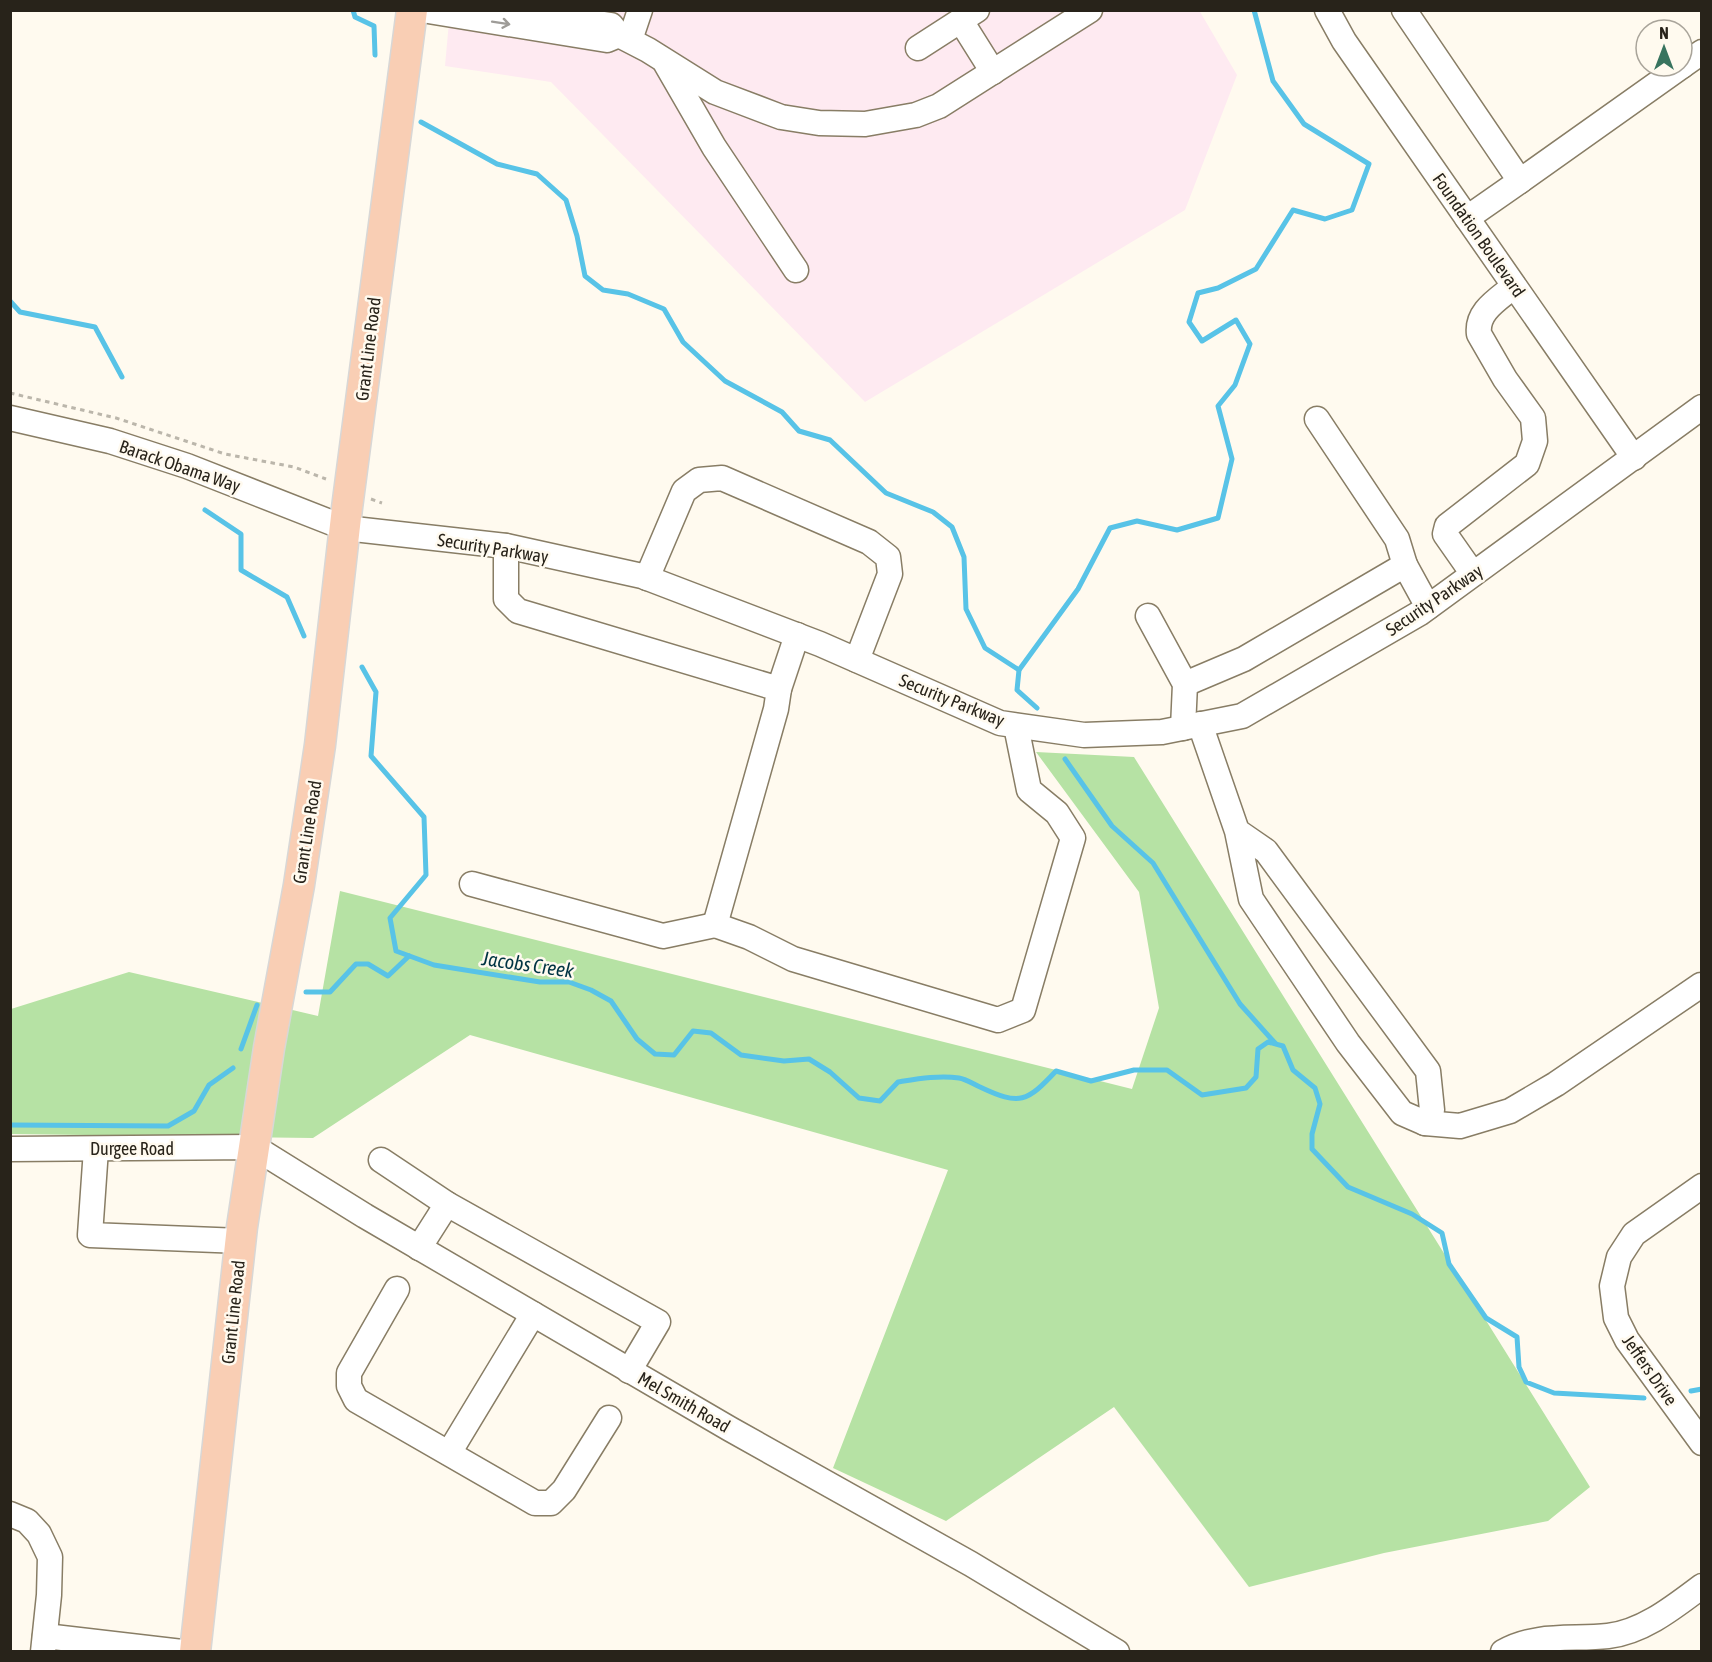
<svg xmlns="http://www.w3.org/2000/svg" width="1712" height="1662" viewBox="0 0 1712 1662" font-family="'Asap Condensed',sans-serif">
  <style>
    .industrial { fill: #feeaf1 }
    .green { fill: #b6e2a4 }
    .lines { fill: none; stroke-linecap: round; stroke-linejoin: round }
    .stream { stroke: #58c3e7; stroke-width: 5 }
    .minor-casing { stroke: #887d65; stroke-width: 27 }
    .major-casing { stroke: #d8d7d6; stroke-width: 33 }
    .path { stroke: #bbb6ab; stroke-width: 3; stroke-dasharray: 4.5 4.5; stroke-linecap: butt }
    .minor { stroke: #fff; stroke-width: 24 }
    .major { stroke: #f9ceb4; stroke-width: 30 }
    .oneway { stroke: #9e9c98 }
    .labels { text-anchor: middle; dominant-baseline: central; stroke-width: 5; stroke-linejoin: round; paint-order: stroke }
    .street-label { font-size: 18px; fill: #28231a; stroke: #fffaef }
    .water-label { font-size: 20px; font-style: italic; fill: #003443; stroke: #fffaef }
  </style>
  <rect width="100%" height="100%" fill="#fffaef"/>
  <path class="industrial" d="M1199 10 1237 75 1185 210 865 402 551 82 445 66 450 11Z"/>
  <path class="green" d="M1036 752 1134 757 1590 1487 1548 1521 1384 1553 1249 1587 1114 1407 946 1521 833 1468 948 1170 470 1035 313 1138 11 1134V1009L129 972 318 1016 340 891 1132 1089 1159 1008 1139 892Z"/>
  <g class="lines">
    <g class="stream">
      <path d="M353 10 355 17 374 26 375 55"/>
      <path d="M421 122 497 164 537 174 566 200 577 236 585 276 603 290 628 294 664 309 683 342 725 381 782 412 799 431 830 440 886 493 933 512 952 527 964 557 966 609 985 648 1019 670"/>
      <path d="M10 301 20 312 95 327 122 377"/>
      <path d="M205 510 241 534V570L287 597 304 636"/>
      <path d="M362 667 376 692 371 756 424 817 426 875 390 918 396 951 434 965 540 982H569L591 990 611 1001 637 1039 655 1054 674 1055 693 1031 711 1033 741 1055 784 1061 809 1059 830 1072 859 1098 880 1101 898 1082C917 1079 939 1075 959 1078 966 1079 973 1084 980 1087 1020 1106 1027 1102 1056 1071L1091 1081 1134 1070H1167L1202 1095 1246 1088 1256 1077 1258 1049 1268 1042 1283 1046 1293 1070 1315 1088 1320 1104 1312 1134V1149L1348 1187 1412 1214 1442 1233 1449 1264 1486 1318 1517 1337 1519 1367 1526 1382 1554 1393 1644 1398"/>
      <path d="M1037 708 1017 690 1019 670 1078 589 1110 528 1137 521 1177 530 1218 518 1232 459 1218 406 1235 385 1250 344 1236 320 1202 341 1189 322 1198 293 1218 288 1256 269 1293 210 1325 219 1352 210 1369 164 1304 124 1273 81 1254 10"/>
      <path d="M1065 759 1112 826 1153 863 1240 1004 1275 1043"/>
      <path d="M306 992H330L356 964H368L388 976 409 956"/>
      <path d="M241 1049 257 1005"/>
      <path d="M10 1125 168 1126 194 1111 209 1085 233 1068"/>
      <path d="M1691 1391 1702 1389"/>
    </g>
    <g class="minor-casing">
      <g id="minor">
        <path d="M422 10 607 40 619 35 611 25 511 10"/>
        <path d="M1327 10 1344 41 1634 458"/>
        <path d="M1404 10 1520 181 1467 218"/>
        <path d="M961 21 993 72"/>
        <path d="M619 35 648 50 715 92 781 117 819 123 865 124 916 115 939 106 1090 10"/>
        <path d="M630 40 640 10"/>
        <path d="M918 48 977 10"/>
        <path d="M666 64 714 147 796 270"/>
        <path d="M1682 66 1702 52"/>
        <path d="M1520 181 1682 66"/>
        <path d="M10 418 110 441 187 466 345 528 506 546 642 576 820 644 1000 723 1084 735 1162 732 1242 716 1420 613 1702 407"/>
        <path d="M1317 419 1397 539 1405 565"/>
        <path d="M506 546V599L518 611 779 689 776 709 715 925 749 937 793 959 998 1020 1023 1010 1073 838 1057 813 1029 790 1016 726"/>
        <path d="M1473 574 1445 534 1447 526 1527 464 1535 441 1533 418 1505 379 1479 334C1476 311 1499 299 1514 286"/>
        <path d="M647 578 684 491 699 480 722 478 869 542 888 557 890 574 857 660"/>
        <path d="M1148 616 1185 684 1183 728"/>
        <path d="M1185 684 1244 659 1405 565 1428 607"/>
        <path d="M779 689 797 635"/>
        <path d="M1200 724 1237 831 1266 851 1428 1071 1432 1110 1425 1123 1402 1113 1348 1043 1251 899 1237 831"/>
        <path d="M472 884 663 936 715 925"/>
        <path d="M1425 1123 1460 1126 1510 1111 1556 1084 1701 985"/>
        <path d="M10 1149 254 1147 365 1216 730 1429 971 1564 1117 1652"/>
        <path d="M96 1149 90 1235 241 1241"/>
        <path d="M381 1160 447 1204 658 1322 629 1371"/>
        <path d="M1702 1186 1634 1234 1619 1257 1612 1286 1616 1318 1627 1340 1702 1443"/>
        <path d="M419 1248 447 1204"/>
        <path d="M397 1289 349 1373V1386L356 1400 535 1503H551L564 1490 609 1418"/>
        <path d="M449 1453 533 1314"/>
        <path d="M10 1514 27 1521 39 1534 50 1557 49 1595 43 1652"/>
        <path d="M45 1636 182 1652"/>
        <path d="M1503 1652C1536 1633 1572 1640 1608 1636 1643 1632 1674 1607 1702 1586"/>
      </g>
    </g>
    <g class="major-casing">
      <path id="major" d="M195 1652 242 1227 269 1048 299 885 320 745 347 508 412 10"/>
    </g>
    <g class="path">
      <path d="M10 393 116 418 225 454 294 467 326 479"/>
      <path d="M371 499 382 503"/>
    </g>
    <use href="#minor" class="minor"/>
    <use href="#major" class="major"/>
  </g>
  <defs><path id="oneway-shaft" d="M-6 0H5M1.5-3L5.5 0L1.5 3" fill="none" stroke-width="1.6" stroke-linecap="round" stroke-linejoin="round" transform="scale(1.5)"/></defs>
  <use class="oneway" href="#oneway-shaft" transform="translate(501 23) rotate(9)"/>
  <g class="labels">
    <g class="street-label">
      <text transform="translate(1479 235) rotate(55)">Foundation Boulevard</text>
      <text transform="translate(368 349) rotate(-83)">Grant Line Road</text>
      <text transform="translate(180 466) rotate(19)">Barack Obama Way</text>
      <text transform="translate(493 548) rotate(9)">Security Parkway</text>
      <text transform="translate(1434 600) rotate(-34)">Security Parkway</text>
      <text transform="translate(952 700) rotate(22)">Security Parkway</text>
      <text transform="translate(307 832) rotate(-81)">Grant Line Road</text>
      <text x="132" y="1148">Durgee Road</text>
      <text transform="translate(233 1312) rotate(-84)">Grant Line Road</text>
      <text transform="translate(1650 1370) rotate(55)">Jeffers Drive</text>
      <text transform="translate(684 1402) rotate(30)">Mel Smith Road</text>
    </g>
    <g class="water-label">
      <text transform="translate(528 964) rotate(8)">Jacobs Creek</text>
    </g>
  </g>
  <rect width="1712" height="1662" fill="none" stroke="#28231a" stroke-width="24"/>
  <g transform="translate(1664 48)"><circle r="28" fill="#fffaef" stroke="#a9a49a" stroke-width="1.5"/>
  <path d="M0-4.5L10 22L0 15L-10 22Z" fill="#38745f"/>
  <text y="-9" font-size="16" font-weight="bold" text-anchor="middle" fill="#28231a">N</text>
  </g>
</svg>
